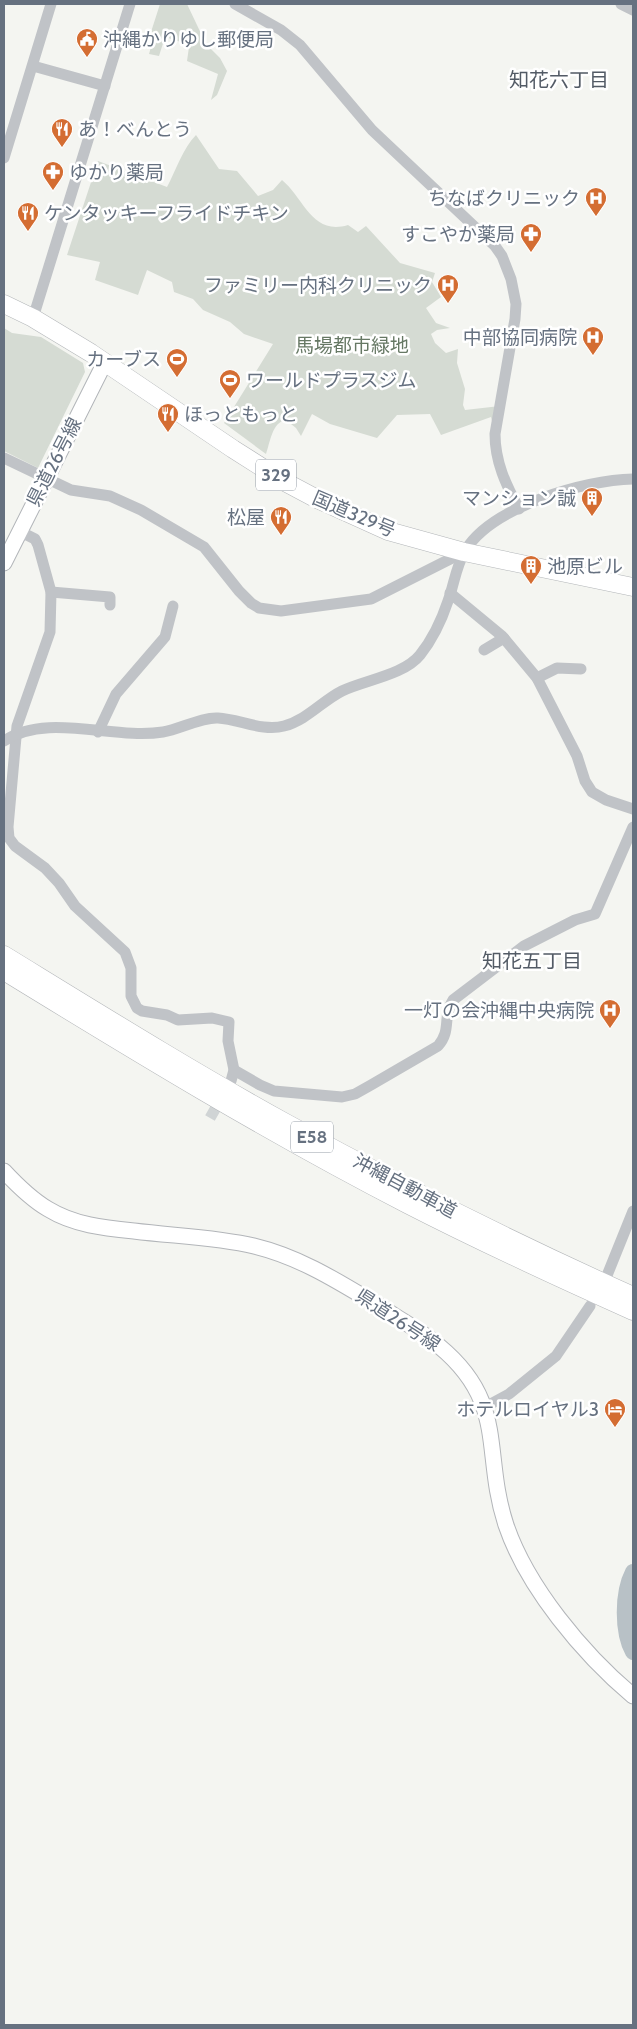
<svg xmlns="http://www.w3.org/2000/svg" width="637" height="2029" viewBox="0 0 637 2029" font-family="Cabin,'Noto Sans JP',sans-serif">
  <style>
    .green { fill: #d5dbd3 }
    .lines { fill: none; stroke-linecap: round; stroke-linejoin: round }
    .river { stroke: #b8c1c6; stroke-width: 16 }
    .minor-tunnel { stroke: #d0d4d5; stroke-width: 11; stroke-dasharray: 11 5.5; stroke-linecap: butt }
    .major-casing { stroke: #b2b5b9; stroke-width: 17 }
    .highway-casing { stroke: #b3b6b9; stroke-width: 19 }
    .minor { stroke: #c0c3c7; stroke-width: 11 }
    .major { stroke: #fff; stroke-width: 15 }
    .highway { stroke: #fff; stroke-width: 18 }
    .labels { text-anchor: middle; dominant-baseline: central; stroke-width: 5; stroke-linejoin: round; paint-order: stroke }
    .shield { fill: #fff; stroke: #949ca6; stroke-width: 1 }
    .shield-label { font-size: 18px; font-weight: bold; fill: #667180 }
    .poi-label { font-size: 19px; fill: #667180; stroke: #fff; text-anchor: end }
    .park-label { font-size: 19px; fill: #667864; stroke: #fff }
    .street-label { font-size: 19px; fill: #667180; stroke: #fff }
    .neighbourhood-label { font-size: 20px; fill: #535b66; stroke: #fff }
  </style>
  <rect width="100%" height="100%" fill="#f4f5f1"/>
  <g class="green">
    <path d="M160 4H187L206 44 220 58 227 71 217 95 211 100 218 74 187 61 189 47 183 45 184 43 165 37 159 56 149 54 155 33 151 32Z"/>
    <path d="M196 135 219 169 237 171 258 196 273 190 282 180C304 198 312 236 348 225L358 232 366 226 400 263 435 273 432 282 441 297 426 308 436 323 450 328 437 330 431 334 435 343 446 353 458 349 457 363 465 389 463 405 465 410 500 406 495 434 491 417 441 435 430 414 397 415 377 438 330 424 312 414 301 436 296 428 286 420C272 422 270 443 266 454L224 423 273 344 244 334 230 322 203 310 193 299 174 292 172 282 147 270 138 295 95 280 100 262 67 255 98 161 167 187C176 170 183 148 196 135Z"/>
    <path d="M4 328 12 333 41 337 83 363 85 372 38 468 4 451Z"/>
  </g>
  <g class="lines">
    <path class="river" d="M633 1572C622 1593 622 1632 633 1652"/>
    <path class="minor-tunnel" d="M210 1118 223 1095"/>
    <g class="major-casing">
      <g id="major">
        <path d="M4 563 105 362"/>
        <path d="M4 1171C17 1185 31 1199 48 1209 74 1225 104 1228 134 1231 174 1236 216 1237 254 1246 300 1257 339 1282 379 1306 399 1319 420 1330 439 1346 508 1403 482 1452 506 1525 527 1587 583 1654 633 1696"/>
      </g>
    </g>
    <g class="highway-casing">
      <g id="highway">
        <path d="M4 304 33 318 91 353 233 449 285 482 317 499 388 531 464 552 633 587"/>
        <path d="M4 955C97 1012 190 1070 286 1123 399 1185 515 1243 633 1296"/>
        <path d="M4 971C136 1052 269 1133 407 1204 481 1242 557 1277 633 1311"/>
      </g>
    </g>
    <g class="minor">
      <path d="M235 4 281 30 300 45 372 130 495 246 502 256 511 279 516 304 515 319 495 434C495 462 506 485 519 509"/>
      <path d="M621 4 633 10"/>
      <path d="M33 66 105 86"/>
      <path d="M4 158 51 4"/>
      <path d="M33 318 130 4"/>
      <path d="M4 458 71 490 110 496 141 510 204 547 239 591 251 603 259 608 281 611 371 599 464 552"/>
      <path d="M19 531 35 539 38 545 51 592 50 632 17 726 8 827 9 838 15 846 45 868 59 883 75 906 125 952 131 968V996L137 1008 142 1011 167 1015 178 1020 212 1018 229 1022 228 1041 234 1070 231 1081"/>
      <path d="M51 592 110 597V605"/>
      <path d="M450 593 502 636 537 678 577 756 585 781 592 792 606 800 633 809"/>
      <path d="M484 650 504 638"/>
      <path d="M537 678 557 668 581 669"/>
      <path d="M98 732 116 694 165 637 173 606"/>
      <path d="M4 741C47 712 113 740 163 732 180 729 202 717 218 718 239 719 263 732 284 726 307 720 322 701 342 691 365 680 404 675 420 655 432 640 442 619 448 601 454 585 456 566 465 551 491 507 584 480 633 479"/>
      <path d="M234 1070 260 1085 274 1091 342 1097 355 1094 371 1085 438 1046C452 1030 442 1017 453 1000L524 946 575 920 595 914 633 827"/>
      <path d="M606 1278 633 1211"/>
      <path d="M485 1407 509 1394 556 1356 590 1306"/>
    </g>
    <use href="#major" class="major"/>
    <use href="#highway" class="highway"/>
  </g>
  <defs>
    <g id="civic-pin" transform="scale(1.125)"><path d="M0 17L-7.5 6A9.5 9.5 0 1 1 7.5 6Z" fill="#d46d32" stroke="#fff"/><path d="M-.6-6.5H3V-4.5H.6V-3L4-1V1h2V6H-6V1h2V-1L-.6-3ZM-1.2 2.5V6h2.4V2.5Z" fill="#fff"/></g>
    <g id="restaurant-pin" transform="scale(1.125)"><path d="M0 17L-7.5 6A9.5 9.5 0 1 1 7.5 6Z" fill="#d46d32" stroke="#fff"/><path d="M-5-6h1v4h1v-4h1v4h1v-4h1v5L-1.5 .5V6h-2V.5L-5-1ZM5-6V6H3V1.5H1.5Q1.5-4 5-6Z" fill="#fff"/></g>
    <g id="pharmacy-pin" transform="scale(1.125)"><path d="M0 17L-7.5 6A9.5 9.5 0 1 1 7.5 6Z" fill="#d46d32" stroke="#fff"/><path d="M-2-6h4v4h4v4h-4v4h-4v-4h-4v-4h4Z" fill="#fff"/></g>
    <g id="hospital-pin" transform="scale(1.125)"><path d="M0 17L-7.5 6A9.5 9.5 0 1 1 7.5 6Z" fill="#d46d32" stroke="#fff"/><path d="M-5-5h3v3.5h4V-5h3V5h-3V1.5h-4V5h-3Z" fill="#fff"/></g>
    <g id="stadium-pin" transform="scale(1.125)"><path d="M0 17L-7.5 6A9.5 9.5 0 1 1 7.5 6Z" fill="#d46d32" stroke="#fff"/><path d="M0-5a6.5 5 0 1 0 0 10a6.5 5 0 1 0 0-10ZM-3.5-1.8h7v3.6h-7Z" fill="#fff"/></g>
    <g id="building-pin" transform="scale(1.125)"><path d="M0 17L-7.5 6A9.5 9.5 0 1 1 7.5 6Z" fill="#d46d32" stroke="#fff"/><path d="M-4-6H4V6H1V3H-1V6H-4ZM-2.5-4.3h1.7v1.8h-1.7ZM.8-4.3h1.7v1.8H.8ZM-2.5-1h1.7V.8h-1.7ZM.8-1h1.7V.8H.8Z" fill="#fff"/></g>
    <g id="hotel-pin" transform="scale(1.125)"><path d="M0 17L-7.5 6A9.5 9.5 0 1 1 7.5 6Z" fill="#d46d32" stroke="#fff"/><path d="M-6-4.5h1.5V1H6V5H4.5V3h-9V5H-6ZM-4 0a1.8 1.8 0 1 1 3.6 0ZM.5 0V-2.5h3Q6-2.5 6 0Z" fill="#fff"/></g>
  </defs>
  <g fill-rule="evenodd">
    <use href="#civic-pin" x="87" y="39"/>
    <use href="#restaurant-pin" x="62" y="129"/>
    <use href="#pharmacy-pin" x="53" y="172"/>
    <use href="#hospital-pin" x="596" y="198"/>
    <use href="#restaurant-pin" x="28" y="213"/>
    <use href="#pharmacy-pin" x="531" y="234"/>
    <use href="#hospital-pin" x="448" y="285"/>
    <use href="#hospital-pin" x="593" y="337"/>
    <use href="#stadium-pin" x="177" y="359"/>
    <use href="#stadium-pin" x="230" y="380"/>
    <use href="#restaurant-pin" x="168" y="414"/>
    <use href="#building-pin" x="592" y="498"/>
    <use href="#restaurant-pin" x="281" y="517"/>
    <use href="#building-pin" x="531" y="566"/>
    <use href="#hospital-pin" x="610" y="1010"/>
    <use href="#hotel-pin" x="615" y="1409"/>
  </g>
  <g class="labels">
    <g class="shield">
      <rect x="256" y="459.5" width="40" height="31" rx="4"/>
      <rect x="291" y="1121.5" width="42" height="31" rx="4"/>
    </g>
    <g class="shield-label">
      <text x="276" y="475">329</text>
      <text x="312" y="1137">E58</text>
    </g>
    <g class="poi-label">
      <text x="103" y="39" text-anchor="start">沖縄かりゆし郵便局</text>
      <text x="78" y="129" text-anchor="start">あ！べんとう</text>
      <text x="69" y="172" text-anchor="start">ゆかり薬局</text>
      <text x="580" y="198">ちなばクリニック</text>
      <text x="44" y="213" text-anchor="start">ケンタッキーフライドチキン</text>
      <text x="515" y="234">すこやか薬局</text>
      <text x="432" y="285">ファミリー内科クリニック</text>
      <text x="577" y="337">中部協同病院</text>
      <text x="161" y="359">カーブス</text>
      <text x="246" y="380" text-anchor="start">ワールドプラスジム</text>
      <text x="184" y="414" text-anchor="start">ほっともっと</text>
      <text x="576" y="498">マンション誠</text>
      <text x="265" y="517">松屋</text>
      <text x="547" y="566" text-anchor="start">池原ビル</text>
      <text x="594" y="1010">一灯の会沖縄中央病院</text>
      <text x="599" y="1409">ホテルロイヤル3</text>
    </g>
    <g class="park-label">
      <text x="352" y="345">馬場都市緑地</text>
    </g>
    <g class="street-label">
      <text transform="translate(54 462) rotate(-63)">県道26号線</text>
      <text transform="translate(354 514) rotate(23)">国道329号</text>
      <text transform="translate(405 1186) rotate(28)">沖縄自動車道</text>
      <text transform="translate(398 1320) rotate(33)">県道26号線</text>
    </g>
    <g class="neighbourhood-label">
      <text x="559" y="80">知花六丁目</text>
      <text x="532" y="961">知花五丁目</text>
    </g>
  </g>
  <rect width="637" height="2029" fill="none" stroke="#667180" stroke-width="10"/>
</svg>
